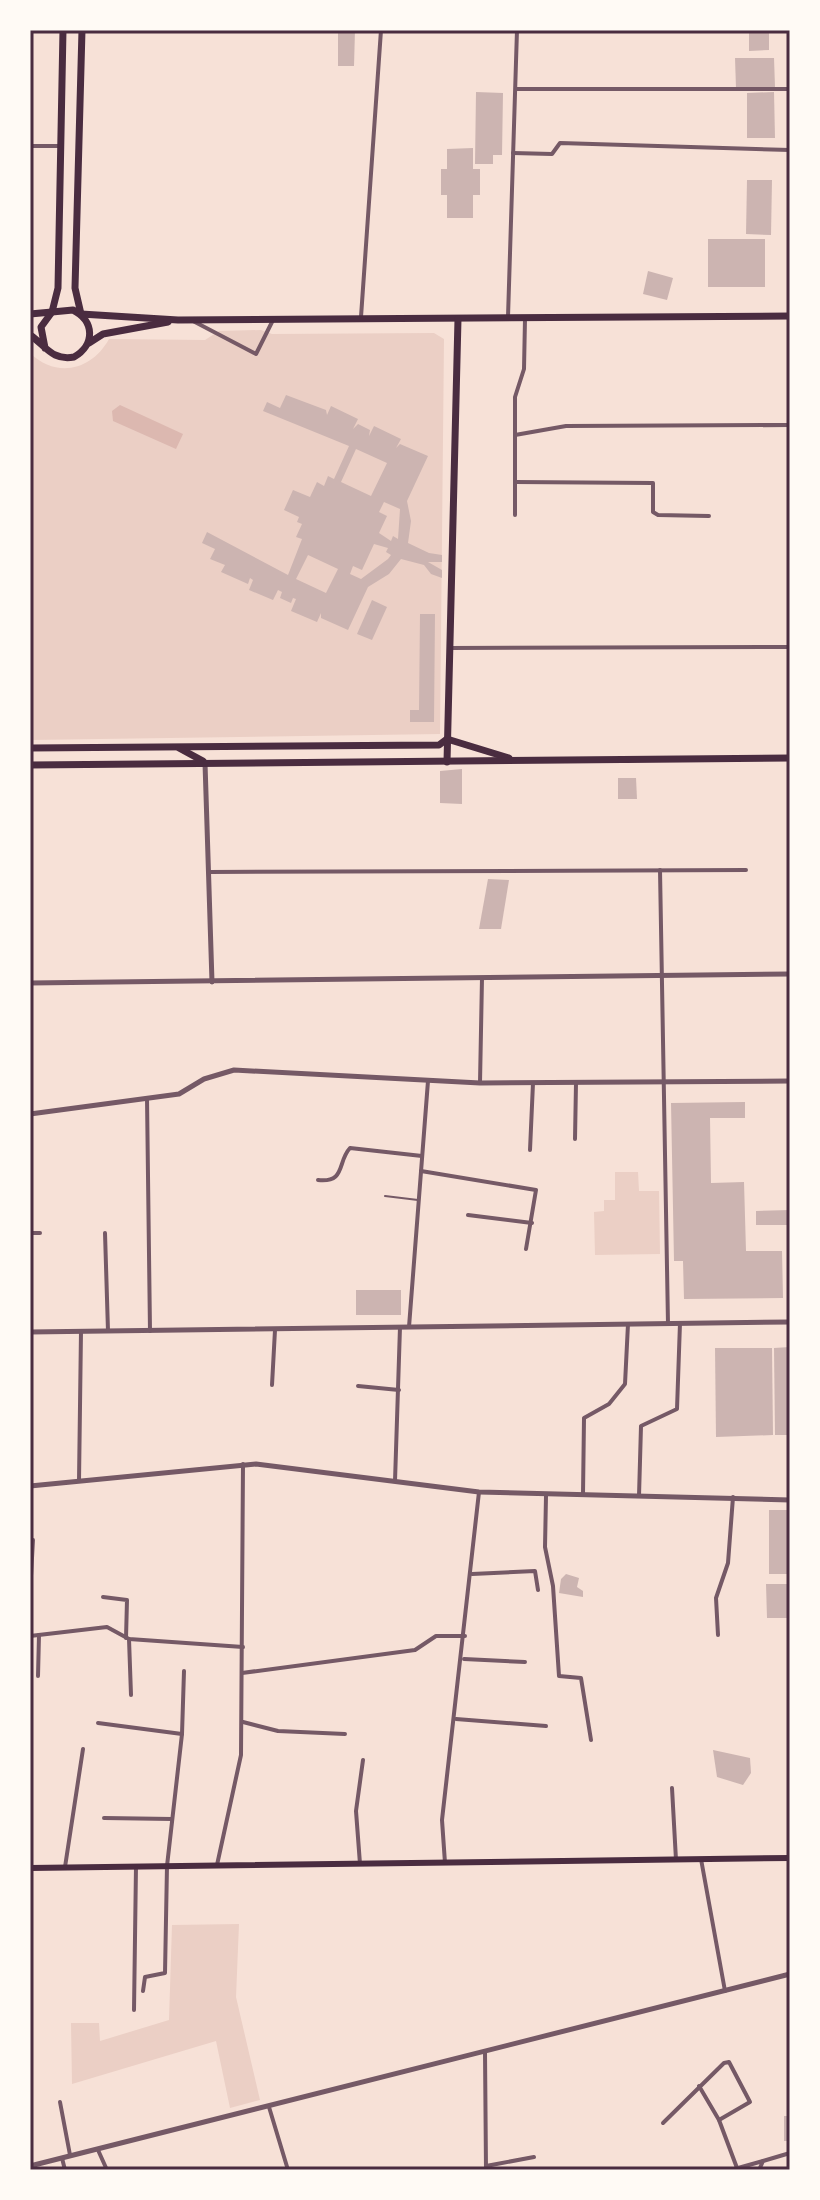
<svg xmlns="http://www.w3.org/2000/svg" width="820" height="2200" viewBox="0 0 820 2200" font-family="Signika,sans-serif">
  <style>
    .green { fill: #ebcfc5 }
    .water { fill: #dcb8b0 }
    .building { fill: #ccb4b1; fill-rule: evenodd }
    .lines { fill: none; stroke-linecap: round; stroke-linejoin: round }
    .service { stroke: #755966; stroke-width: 2 }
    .minor { stroke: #755966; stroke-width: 4 }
    .tertiary { stroke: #755966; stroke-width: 5 }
    .secondary { stroke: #4a2c40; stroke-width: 6 }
    .primary { stroke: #4a2c40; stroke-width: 7 }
    .neatline { fill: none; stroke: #4a2c40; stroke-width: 3 }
  </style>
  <rect width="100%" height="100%" fill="#f7e1d7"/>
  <g class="green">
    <path d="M261 330 272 334 434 333 444 339 440 734 30 740V353C57 379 92 370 109 339L205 340 219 331Z"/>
    <path d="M615 1172H638L639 1191H659L660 1254 595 1255 594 1212 604 1211V1200H615Z"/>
    <path d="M239 1924 236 1997 260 2100 230 2108 216 2041 72 2084 71 2023H99L100 2041 169 2020 172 1925Z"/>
  </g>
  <path class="water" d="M120 405 183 434 176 449 113 421 112 411Z"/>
  <g class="building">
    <path d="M338 30H355L354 66H338Z"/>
    <path d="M749 30H769V50L749 51Z"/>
    <path d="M735 58H774L775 87 736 88Z"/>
    <path d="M476 92 503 93 502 155H493V164H475Z"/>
    <path d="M774 92 775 138H747V93Z"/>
    <path d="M473 148V169H480V195H473V218H447V195H441V169H447V149Z"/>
    <path d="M747 180H772L771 235 746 234Z"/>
    <rect x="708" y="239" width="57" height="48"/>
    <path d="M648 271 673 278 667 300 643 294Z"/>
    <path d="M286 395 326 410 327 415 331 406 358 419 353 429 358 424 370 430 369 436 374 426 401 439 396 448 400 444 428 456 407 501 411 521 408 543 429 553 442 555V562H428L442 570V578L431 574 424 565 401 559 389 574 368 587 348 630 321 618V613L317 622 291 611 296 599 293 598 291 603 280 598 282 592 278 590 273 600 249 590 253 580 250 578 248 584 221 572 225 565 210 559 215 549 202 543 207 532 288 575 302 539 296 537 302 524 297 522 299 517 284 510 293 490 310 497 317 482 324 486 328 476 334 479 349 446 263 411 267 402 280 408ZM356 449 387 463 371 496 341 482ZM384 502 400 509 398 539 393 536 391 541 379 533 387 516 379 512ZM374 544 388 548 386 552 391 555 388 559 361 579 350 574 353 566 362 570ZM308 555 338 569 326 593 296 579Z"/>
    <path d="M372 600 387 607 372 640 357 634Z"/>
    <path d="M420 614H435L434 722H410V710H419Z"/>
    <path d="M462 769V804L440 803V771Z"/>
    <path d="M618 778H636L637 799H618Z"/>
    <path d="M488 879 509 880 501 929H479Z"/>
    <path d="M745 1102V1118H710L711 1183 744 1182 746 1251H782L783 1298 684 1299 683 1261H674L671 1103Z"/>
    <path d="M790 1210V1225H756V1211Z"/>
    <rect x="356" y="1290" width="45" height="25"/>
    <path d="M790 1347V1435H775L774 1348Z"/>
    <path d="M715 1348H772L773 1435 716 1437Z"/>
    <rect x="769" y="1510" width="21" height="64"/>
    <path d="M566 1574 579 1578 577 1587 583 1591V1597L559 1593 561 1579Z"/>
    <path d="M766 1584H790V1618H767Z"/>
    <path d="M713 1750 750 1758 751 1773 743 1785 717 1777Z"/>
    <rect x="784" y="2116" width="6" height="25"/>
  </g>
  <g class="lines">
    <path class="service" d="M385 1196 418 1200"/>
    <g class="minor">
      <path d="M516 89H790"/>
      <path d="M30 146H60"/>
      <path d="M513 153 552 154 560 143 790 150"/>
      <path d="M361 317 381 30"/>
      <path d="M508 317 517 30"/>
      <path d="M193 321 256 354 273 320"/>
      <path d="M515 435 566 426 790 425"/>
      <path d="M515 482 653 483V512L658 515 709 516"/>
      <path d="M515 515V397L524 369 525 319"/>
      <path d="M450 648 790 647"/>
      <path d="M660 870 668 1324"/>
      <path d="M209 872 746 870"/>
      <path d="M480 1083 482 978"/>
      <path d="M147 1098 150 1331"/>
      <path d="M575 1139 576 1083"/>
      <path d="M530 1150 533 1083"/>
      <path d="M421 1171 536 1190 526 1249"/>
      <path d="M318 1180C346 1183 337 1162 350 1148L422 1156"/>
      <path d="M468 1215 532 1223"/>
      <path d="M30 1233H40"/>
      <path d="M105 1233 108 1331"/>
      <path d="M409 1327 428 1081"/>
      <path d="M272 1385 275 1330"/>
      <path d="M358 1386 399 1390"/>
      <path d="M79 1481 81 1331"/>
      <path d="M395 1481 400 1327"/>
      <path d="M583 1494 584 1418 609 1404 625 1384 628 1324"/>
      <path d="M546 1496 545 1547 553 1586 559 1676 581 1678 591 1740"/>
      <path d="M639 1496 641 1426 677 1409 680 1323"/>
      <path d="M472 1574 535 1571 538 1590"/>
      <path d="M30 1594 33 1540"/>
      <path d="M103 1597 127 1600 126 1638"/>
      <path d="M718 1635 716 1598 728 1563 733 1497"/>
      <path d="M30 1636 107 1627 129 1639 243 1647"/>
      <path d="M129 1639 131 1695"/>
      <path d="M464 1659 525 1662"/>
      <path d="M242 1673 415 1650 436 1636H465"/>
      <path d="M38 1676 39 1635"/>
      <path d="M456 1719 546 1726"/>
      <path d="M243 1722 278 1731 345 1734"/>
      <path d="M98 1723 182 1734"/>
      <path d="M672 1788 676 1860"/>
      <path d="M104 1818 172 1819"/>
      <path d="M701 1859 725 1991"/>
      <path d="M445 1863 442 1820 479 1492"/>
      <path d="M360 1864 356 1811 363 1760"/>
      <path d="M217 1865 241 1755 243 1464"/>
      <path d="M65 1867 83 1749"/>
      <path d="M143 1991 145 1977 165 1973 167 1866 182 1734 184 1671"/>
      <path d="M134 2010 136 1866"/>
      <path d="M485 2052 486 2170"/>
      <path d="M699 2086 719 2120 737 2168"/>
      <path d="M60 2102 70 2155"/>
      <path d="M269 2107 288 2170"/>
      <path d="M663 2123 724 2063 729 2062 750 2102 719 2120"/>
      <path d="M98 2150 107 2170"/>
      <path d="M62 2158 65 2170"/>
      <path d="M486 2166 534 2157"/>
      <path d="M731 2170 763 2161"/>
      <path d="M759 2170 763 2161 790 2153"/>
    </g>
    <g class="tertiary">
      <path d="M205 763 212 982"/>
      <path d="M30 983 790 974"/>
      <path d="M30 1114 179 1094 204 1079 234 1070 480 1083 790 1081"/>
      <path d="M30 1332 790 1322"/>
      <path d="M30 1486 256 1464 479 1492 790 1500"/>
      <path d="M30 2166 790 1974"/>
    </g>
    <path class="secondary" d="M30 1868 790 1858"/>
    <g class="primary">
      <path d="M52 312 58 288 63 30"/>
      <path d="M30 314 52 312"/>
      <path d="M81 314 178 320 790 316"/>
      <path d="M81 314 75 288 82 30"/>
      <path d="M30 335C46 346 52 361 74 357 95 345 95 321 73 310L52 312 41 327 45 348"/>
      <path d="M89 343 103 334 168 322"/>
      <path d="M30 748 439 745 447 739 509 758"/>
      <path d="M179 748 203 761"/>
      <path d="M447 762 458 319"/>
      <path d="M30 765 790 758"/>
    </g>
  </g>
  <rect width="820" height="2200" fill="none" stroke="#fffaf5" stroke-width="64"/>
  <rect x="32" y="32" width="756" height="2136" class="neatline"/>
</svg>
